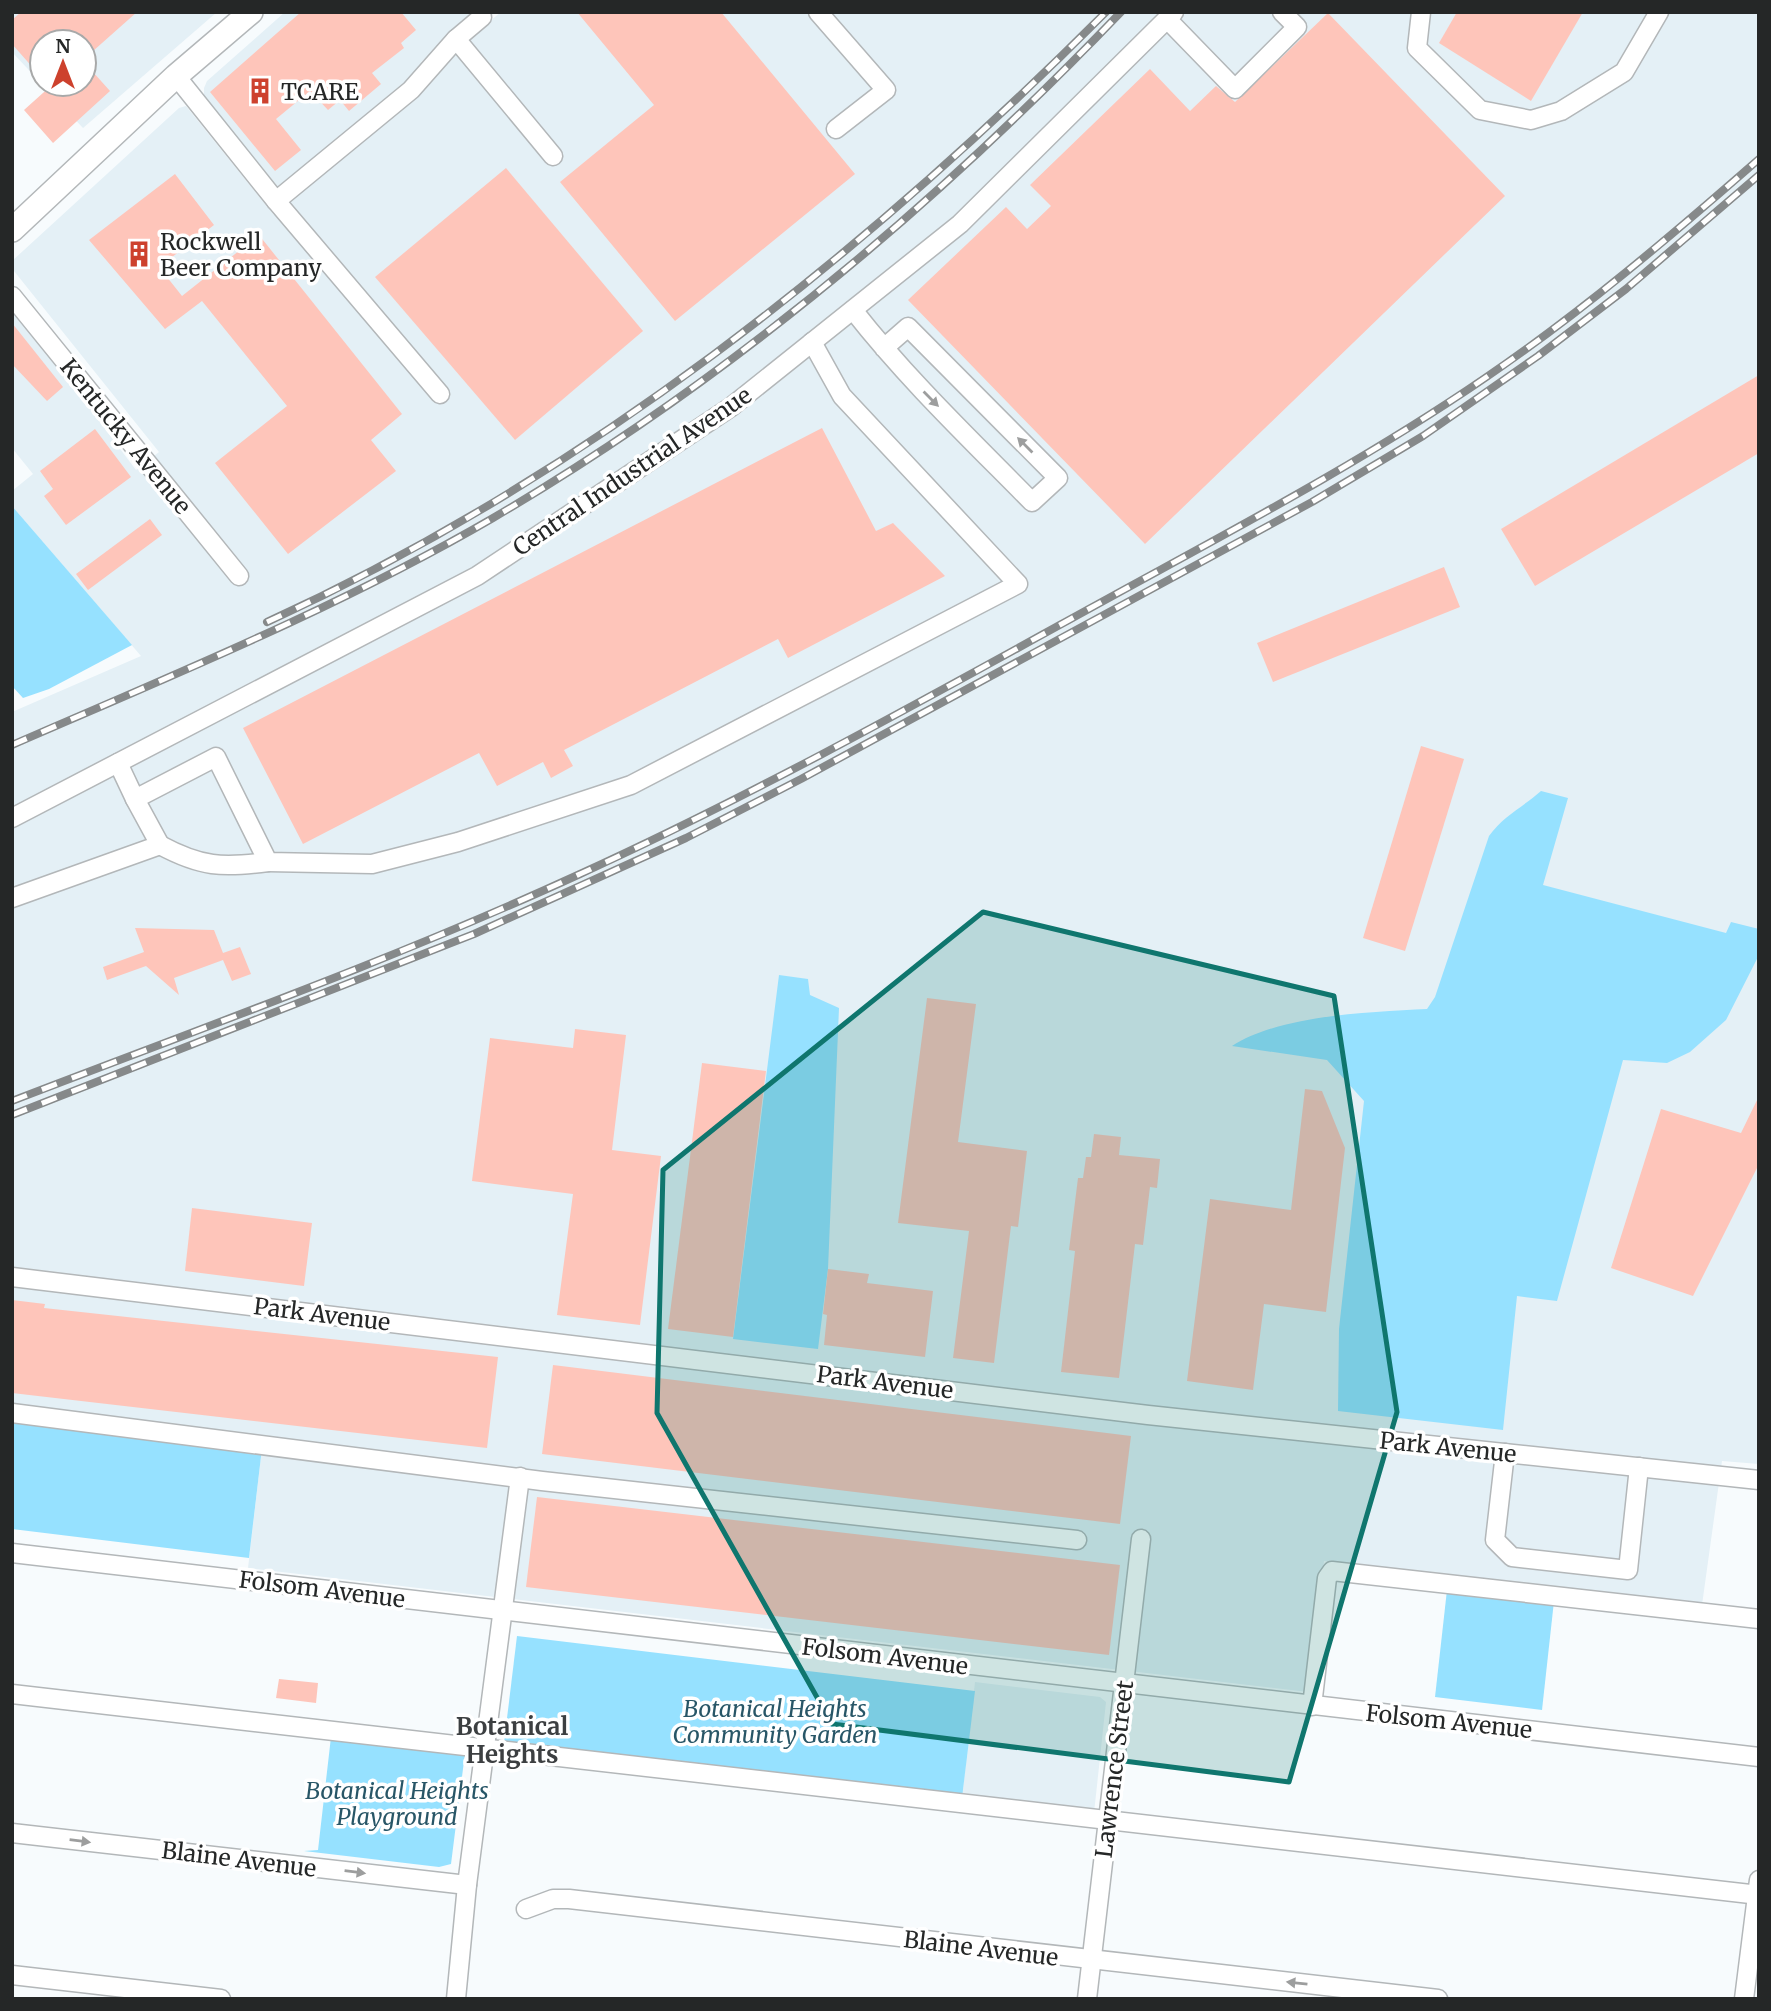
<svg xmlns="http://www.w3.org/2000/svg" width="1771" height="2011" viewBox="0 0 1771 2011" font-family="Merriweather,serif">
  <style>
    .built { fill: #e4f0f6 }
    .green { fill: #96e1ff }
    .building { fill: #fec5ba }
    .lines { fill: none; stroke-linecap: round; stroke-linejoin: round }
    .minor-casing { stroke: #b3b7b9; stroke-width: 21 }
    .major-casing { stroke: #b3b7b9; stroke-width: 26 }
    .minor { stroke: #fff; stroke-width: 18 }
    .major { stroke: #fff; stroke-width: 23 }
    .rail-casing { stroke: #86898a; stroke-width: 8 }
    .rail { stroke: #fff; stroke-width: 5; stroke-dasharray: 16; stroke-linecap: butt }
    .oneway { fill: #9d9e9e }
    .marked { fill: #0f766e; fill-opacity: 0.2; stroke: #0f766e; stroke-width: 5; stroke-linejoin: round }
    .labels { text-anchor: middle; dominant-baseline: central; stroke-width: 7; stroke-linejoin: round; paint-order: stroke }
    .poi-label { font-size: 23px; fill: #252727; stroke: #fff; text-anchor: start }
    .street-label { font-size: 23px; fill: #252727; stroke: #fff }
    .park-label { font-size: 23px; font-style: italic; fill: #285667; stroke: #fff }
    .neighbourhood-label { font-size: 24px; font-weight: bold; fill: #3c3f41; stroke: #fff }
  </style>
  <rect width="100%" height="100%" fill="#f7fbfd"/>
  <g class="built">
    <path d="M12 12H217L83 128 42 84H84V42H42V84L12 52Z"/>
    <path d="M285 12H481L421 62 428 72 501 12H1759V1464L1722 1461 1702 1605 1324 1561 1308 1692 248 1568 262 1448 12 1418V712L141 656 12 506V491L33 474 12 448V306L136 470 159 452 14 271 12 261 179 108 186 106 274 215 291 203 204 96V88L207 81Z"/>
    <path d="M975 1682 1100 1697 1106 1702 1094 1813 962 1798Z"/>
  </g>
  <g class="green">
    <path d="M12 506 132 645 49 689 23 698 12 686Z"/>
    <path d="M1541 791 1568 798 1543 885 1726 933 1731 922 1759 929V955L1726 1020 1690 1052 1667 1063 1623 1060 1557 1301 1517 1296 1503 1430 1338 1411 1339 1329 1364 1101 1327 1060 1232 1046C1280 1015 1370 1012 1427 1009L1435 997 1489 836C1503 816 1523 807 1541 791Z"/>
    <path d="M779 975 808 979 810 995 839 1008 828 1269 818 1349 733 1339Z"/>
    <path d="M12 1418 262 1448 249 1558 12 1529Z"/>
    <path d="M1447 1590 1554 1601 1542 1710 1435 1697Z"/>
    <path d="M517 1636 975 1691 962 1798 504 1743Z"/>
    <path d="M331 1737 465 1753 451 1864 439 1867 304 1851 318 1850Z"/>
  </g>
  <g class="building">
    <path d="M21 12H137L84 59V42H42V78L12 44V20Z"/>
    <path d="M301 12H401L416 30 401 43 404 48 372 73 381 84 349 111 340 100 328 110 310 91 276 119 301 150 275 171 210 92Z"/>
    <path d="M577 12H721L855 174 675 321 560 182 654 105Z"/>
    <path d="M1457 12H1583L1531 101 1439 43Z"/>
    <path d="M1328 13 1505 196 1145 544 908 300 1006 207 1027 229 1051 206 1030 185 1150 69 1190 111 1216 86 1235 102Z"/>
    <path d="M84 62 110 91 53 143 24 110 53 84H84Z"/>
    <path d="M506 168 643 331 515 440 375 277Z"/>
    <path d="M175 174 214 225 159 267 182 296 259 235 402 414 371 440 396 471 288 554 215 463 287 406 202 301 165 329 89 240Z"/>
    <path d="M12 323 63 387 47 401 12 364Z"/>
    <path d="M1759 375V453L1535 586 1501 529Z"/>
    <path d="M822 428 876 531 893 523 945 576 788 658 778 639 564 750 573 766 551 778 543 762 497 786 479 753 303 844 243 728Z"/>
    <path d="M95 429 131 477 66 525 44 496 53 489 40 471Z"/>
    <path d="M150 519 162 535 88 590 76 574Z"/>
    <path d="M1444 567 1460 607 1273 682 1257 643Z"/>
    <path d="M1421 746 1464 759 1405 951 1363 938Z"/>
    <path d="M135 928 214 930 223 953 240 947 251 974 232 981 223 960 174 978 179 995 146 966 107 980 103 967 144 952Z"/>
    <path d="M927 998 976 1004 958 1142 1027 1151 1018 1227 1011 1226 994 1363 953 1358 969 1231 898 1223Z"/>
    <path d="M575 1029 626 1035 612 1150 661 1156 640 1325 557 1315 573 1194 472 1181 490 1038 573 1048Z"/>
    <path d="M702 1063 766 1071 733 1337 668 1329Z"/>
    <path d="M1305 1089 1322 1091 1345 1148 1326 1312 1264 1304 1253 1390 1187 1381 1210 1199 1291 1210Z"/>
    <path d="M1759 1096V1164L1693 1296 1611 1268 1661 1109 1741 1133Z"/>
    <path d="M1094 1134 1121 1137 1119 1155 1160 1159 1157 1188 1150 1187 1143 1245 1135 1244 1119 1378 1061 1372 1075 1251 1069 1250 1078 1178H1083L1086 1157H1091Z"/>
    <path d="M192 1208 312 1223 304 1286 185 1271Z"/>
    <path d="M828 1269 869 1274 867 1283 933 1291 925 1357 824 1345 827 1315 823 1314Z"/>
    <path d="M12 1300 45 1304 44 1308 498 1357 487 1448 12 1393Z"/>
    <path d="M553 1365 1131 1436 1120 1524 542 1454Z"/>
    <path d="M537 1497 1120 1565 1109 1655 526 1587Z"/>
    <path d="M279 1679 318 1683 316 1703 276 1698Z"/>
  </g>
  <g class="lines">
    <g class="minor-casing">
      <g id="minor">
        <path d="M818 12 886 90 836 129"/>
        <path d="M1421 12 1417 48 1480 110 1531 120 1561 111 1624 72 1659 12"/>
        <path d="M1167 19 1235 89 1297 27 1282 12"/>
        <path d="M456 39 553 156"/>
        <path d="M176 76 276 201 440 394"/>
        <path d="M276 201 411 90 456 39 482 17"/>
        <path d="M12 296 239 576"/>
        <path d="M853 310C907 379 971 440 1032 502L1058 478 908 327 884 348"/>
        <path d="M118 763 135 799 216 757 268 862 372 864 458 842 631 785 1018 584 842 396 812 342"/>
        <path d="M12 818 477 576 731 407 960 224 1174 12"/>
        <path d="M160 845C201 867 222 868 268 862"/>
        <path d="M12 898 160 845 135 799"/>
        <path d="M12 1277 1148 1415 1759 1480"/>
        <path d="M12 1413 542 1481 1077 1540"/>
        <path d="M1505 1453 1495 1540 1512 1557 1628 1570 1639 1467"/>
        <path d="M12 1553 1759 1757"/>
        <path d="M12 1694 1759 1895"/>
        <path d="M1312 1706 1327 1578 1332 1571 1759 1619"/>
        <path d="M12 1833 467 1885"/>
        <path d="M526 1909 553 1899H569L1438 1999"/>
        <path d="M12 1975 221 1999"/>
        <path d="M456 1999 467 1885 520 1477"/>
        <path d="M1087 1999 1141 1539"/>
        <path d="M1744 1999 1759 1880"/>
      </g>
    </g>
    <g class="major-casing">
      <path id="major" d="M12 230 176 76 251 12"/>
    </g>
    <use href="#minor" class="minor"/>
    <use href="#major" class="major"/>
    <g class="rail-casing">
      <g id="rail">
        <path d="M267 622C584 477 860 258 1106 12"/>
        <path d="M12 745C175 674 340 607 493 518 725 382 936 205 1121 12"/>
        <path d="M12 1101C202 1028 395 959 580 874 753 795 920 702 1087 610 1221 536 1358 465 1485 378 1582 312 1671 236 1759 159"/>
        <path d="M12 1115 474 934 686 838 801 779 1312 502 1423 436 1538 356 1626 289 1759 175"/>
      </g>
    </g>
    <use href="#rail" class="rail"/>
  </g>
  <defs><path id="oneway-solid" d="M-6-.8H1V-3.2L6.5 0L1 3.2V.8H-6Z" transform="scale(1.75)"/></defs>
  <g class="oneway">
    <use href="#oneway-solid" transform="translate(931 399) rotate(45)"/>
    <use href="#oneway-solid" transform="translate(1025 445) rotate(-135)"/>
    <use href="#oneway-solid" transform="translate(80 1841) rotate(7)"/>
    <use href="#oneway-solid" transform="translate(355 1872) rotate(7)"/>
    <use href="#oneway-solid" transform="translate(1297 1983) rotate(-174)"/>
  </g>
  <path class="marked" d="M983 912 1334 996 1397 1412 1289 1782 832 1724 657 1413 663 1170Z"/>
  <defs>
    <g id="building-bare" transform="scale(2.1)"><path d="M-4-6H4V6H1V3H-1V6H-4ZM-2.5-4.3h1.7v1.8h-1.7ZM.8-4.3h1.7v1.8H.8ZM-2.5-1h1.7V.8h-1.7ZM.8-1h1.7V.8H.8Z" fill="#cd412d" stroke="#fff" stroke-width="2.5" paint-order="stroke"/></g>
  </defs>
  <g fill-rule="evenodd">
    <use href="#building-bare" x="260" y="91"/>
    <use href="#building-bare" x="139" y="254"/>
  </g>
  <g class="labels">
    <g class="poi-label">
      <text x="281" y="91">TCARE</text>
      <text x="160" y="241">Rockwell<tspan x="160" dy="26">Beer Company</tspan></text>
    </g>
    <g class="street-label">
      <text transform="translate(126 436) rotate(51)">Kentucky Avenue</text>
      <text transform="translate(632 471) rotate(-34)">Central Industrial Avenue</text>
      <text transform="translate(322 1314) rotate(7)">Park Avenue</text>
      <text transform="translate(885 1382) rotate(7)">Park Avenue</text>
      <text transform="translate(1448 1447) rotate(6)">Park Avenue</text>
      <text transform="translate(322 1589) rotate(7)">Folsom Avenue</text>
      <text transform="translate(885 1656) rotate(7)">Folsom Avenue</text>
      <text transform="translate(1449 1721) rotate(6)">Folsom Avenue</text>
      <text transform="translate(1114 1769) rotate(-83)">Lawrence Street</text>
      <text transform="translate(239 1859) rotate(7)">Blaine Avenue</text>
      <text transform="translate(981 1948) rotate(7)">Blaine Avenue</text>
    </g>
    <g class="park-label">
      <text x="775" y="1708">Botanical Heights<tspan x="775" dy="26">Community Garden</tspan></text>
      <text x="397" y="1790">Botanical Heights<tspan x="397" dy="26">Playground</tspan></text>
    </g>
    <g class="neighbourhood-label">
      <text x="512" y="1726">Botanical<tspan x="512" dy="28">Heights</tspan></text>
    </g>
  </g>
  <rect width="1771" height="2011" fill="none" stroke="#252727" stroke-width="28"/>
  <g transform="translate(63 63)"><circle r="33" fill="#ffffff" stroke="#a8a9a9" stroke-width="2"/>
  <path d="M0-5L12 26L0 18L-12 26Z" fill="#cd412d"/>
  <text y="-10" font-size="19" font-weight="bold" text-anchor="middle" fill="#252727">N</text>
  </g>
</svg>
